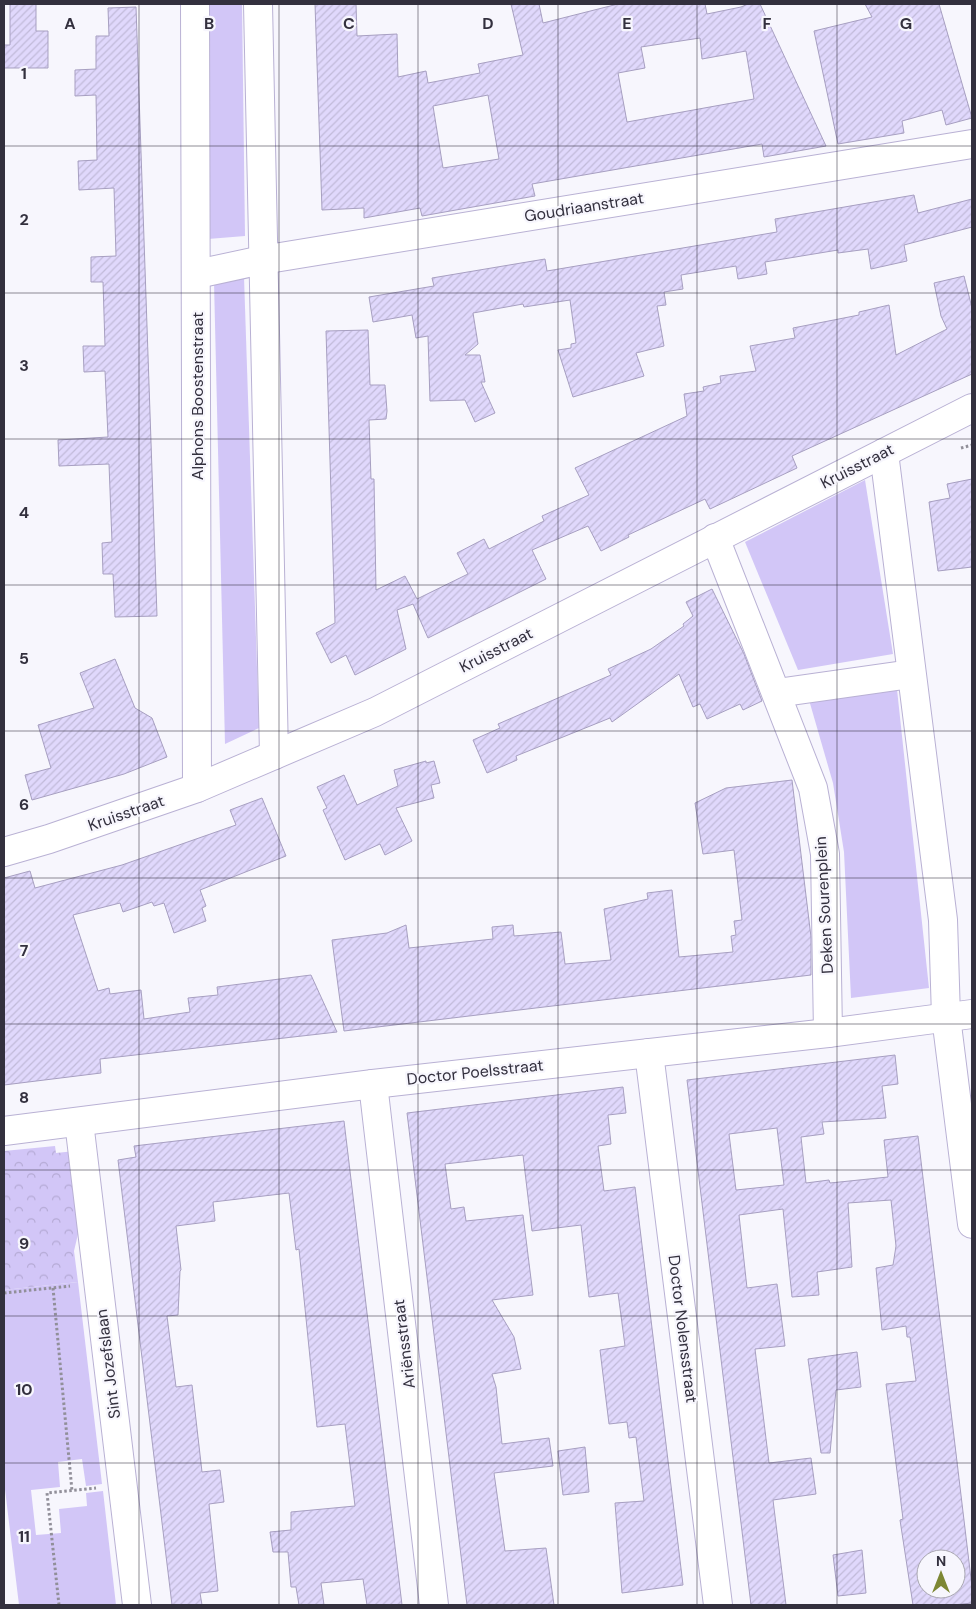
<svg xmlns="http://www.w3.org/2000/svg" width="976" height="1609" viewBox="0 0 976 1609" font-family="'DM Sans',sans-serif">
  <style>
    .grass { fill: #d2c6f7 }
    .forest { fill: url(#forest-crowns) }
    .building { fill: url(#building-hatch); stroke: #a79fc1; fill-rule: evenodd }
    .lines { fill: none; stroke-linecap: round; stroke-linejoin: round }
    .minor-casing { stroke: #b9b1d4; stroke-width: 30 }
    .path { stroke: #918f99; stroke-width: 3; stroke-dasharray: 2.5 2.5; stroke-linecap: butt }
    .minor { stroke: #fff; stroke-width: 28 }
    .grid { fill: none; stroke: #33303e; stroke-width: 1; stroke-opacity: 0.55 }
    .labels { text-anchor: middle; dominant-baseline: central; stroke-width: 4.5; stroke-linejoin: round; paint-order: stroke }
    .street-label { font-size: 16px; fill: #33303e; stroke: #f7f6fd }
    .grid-label { font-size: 16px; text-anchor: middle; font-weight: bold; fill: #33303e; stroke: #f7f6fd; stroke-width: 4.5; stroke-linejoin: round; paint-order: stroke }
  </style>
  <defs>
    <pattern id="forest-crowns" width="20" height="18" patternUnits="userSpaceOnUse" patternTransform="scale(1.25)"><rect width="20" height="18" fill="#d2c6f7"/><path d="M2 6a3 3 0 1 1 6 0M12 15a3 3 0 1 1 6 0" fill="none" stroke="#b5aad5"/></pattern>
    <pattern id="building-hatch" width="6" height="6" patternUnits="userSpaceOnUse" patternTransform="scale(1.25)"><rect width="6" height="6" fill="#e0d8fc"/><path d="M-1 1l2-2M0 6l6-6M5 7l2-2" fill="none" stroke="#c1bad9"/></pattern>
  </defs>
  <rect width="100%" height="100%" fill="#f7f6fd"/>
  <g class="grass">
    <path d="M207 4H242L245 236 208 239Z"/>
    <path d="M244 277 259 728 225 744 214 282Z"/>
    <path d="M865 480 893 654 798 670 745 542Z"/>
    <path d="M896 680 929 988 851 998 844 852 833 783 807 693Z"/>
    <path d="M78 1282 102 1484 86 1486 82 1459 58 1462 60 1487 31 1490 36 1535 61 1533 59 1509 87 1506 86 1493 103 1491 116 1605H19L4 1481V1290Z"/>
  </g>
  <path class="forest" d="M55 1146 56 1153 75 1151 83 1213 74 1251 78 1282 4 1290V1151Z"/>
  <g class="building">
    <path d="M10 4H36V31H48V68H4V45H10Z"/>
    <path d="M315 4H356L357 36 397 34 398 77 426 71 428 83 480 73 478 64 523 55 511 4H539L543 23 618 4H705L707 14 741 7 748 4H760L826 146 764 157 762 144 532 184 535 196 422 216 420 208 364 218V208L322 210ZM700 38 702 59 746 51 754 99 627 122 618 73 645 68 641 47ZM488 95 499 159 443 168 433 106Z"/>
    <path d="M865 4H939L972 118 946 125 942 110 902 121 904 133 838 144 814 31 872 17Z"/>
    <path d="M136 7 157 616 115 617 113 574H103L102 543 112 542 109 464 59 466 58 440 108 437 105 371 84 372 83 346H105L103 282H91V257L116 256 114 188 79 190 78 161 97 160 96 95 75 96V70L96 69V36H109L108 8Z"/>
    <path d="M914 195 918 213 972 199V227L904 245 907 261 871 269 868 249 838 253V250L765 262 767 274 738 279 736 266 681 275 683 289 664 292 666 305 657 306 664 346 636 353 644 376 573 397 558 350 571 348V344L576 343 570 300 524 307 523 304 473 313 478 344 465 355H480L485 382H481L495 413 475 422 465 400 430 401 428 336 416 338 412 315 373 322 369 297 434 286 432 278 545 259 547 271 777 232 775 219Z"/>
    <path d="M964 276 972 308V374L792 456 797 468 710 509 705 499 628 535 629 537 601 551 588 526 532 550 546 579 428 638 413 604 397 610 406 649 355 675 346 655 331 663 316 633 335 623 326 331 368 330 370 385H385L387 411 386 419 369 420 371 479H374L376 590 405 576 417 599 468 574 457 553 484 539 489 549 544 521 542 516 589 495 575 468 687 416 684 394 704 391 703 387 721 383 720 376 756 371 750 346 795 338 793 328 859 315V312L889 305 896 355 947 329 941 316 934 283Z"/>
    <path d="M972 479V567L938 571 929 502 950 498 947 484Z"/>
    <path d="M712 589 744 654 762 701 743 710 740 704 707 719 700 704 693 707 679 674 612 722 610 718 516 756 517 760 487 773 473 740 500 728 498 724 611 675 608 669 651 649 684 626 683 624 693 616 686 602Z"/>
    <path d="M115 659 135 708 152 718 167 757 124 774 32 800 25 775 51 768 38 725 94 708 80 673Z"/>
    <path d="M426 761V763L434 761 440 783 431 785 434 798 396 808 412 841 385 855 380 844 345 860 323 810 327 808 317 787 344 775 357 805 398 786 394 770Z"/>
    <path d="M792 780 811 937V975L344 1031 332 940 387 933 406 925 409 948 493 939 492 927 513 925 514 936 561 932 565 964 611 960 604 909 648 899 647 893 672 890 679 957 733 952 731 936 736 935 734 921 742 920 734 850 703 854 695 803 726 788Z"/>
    <path d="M262 798 286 856 200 890 206 906 202 908 206 921 174 933 164 903 154 906 152 902 123 912 120 903 73 915 98 991 109 988 110 994 141 990 144 1019 190 1012 188 998 218 995 217 987 311 975 337 1032 100 1059 101 1073 4 1085V878L30 871 35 888 122 865 236 825 230 810Z"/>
    <path d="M895 1055 898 1084 882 1086 886 1118 822 1122 824 1134 801 1137 806 1183 829 1180 830 1183 888 1177 884 1140 918 1136 972 1587V1603L953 1605H913L900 1520 903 1519 886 1384 916 1381 910 1337H907L906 1326 882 1330 876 1268 893 1265 896 1246 891 1200 848 1203 852 1267 817 1272 819 1295 792 1297 783 1209 739 1215 747 1288 777 1284 785 1346 755 1349 769 1463 811 1458 816 1494 773 1500 786 1605H751L687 1080ZM777 1128 784 1185 736 1190 729 1134ZM926 1559H956V1589H926Z"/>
    <path d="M623 1087 626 1113 608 1115 611 1144 598 1146 604 1191 635 1187 683 1585 622 1593 615 1503 644 1501 636 1437 629 1438 627 1422 609 1424 600 1350 625 1346 618 1293 589 1297 581 1225 532 1231 523 1155 445 1164 451 1209 464 1207 466 1221 523 1215 533 1295 492 1300 514 1337 521 1369 492 1374 496 1387 502 1444 549 1438 553 1466 494 1473 505 1551 546 1548 554 1605H467L407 1113Z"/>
    <path d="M344 1121 402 1605H367L363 1579 321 1583 324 1605H299L296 1587H291L288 1552H273L270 1532 291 1530V1512L355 1506 345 1424 317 1427 299 1249 296 1250 289 1193 213 1202 215 1221 176 1226 181 1270 180 1271 178 1315 167 1316 176 1387 192 1385 202 1472 220 1470 224 1502 209 1504 218 1591 200 1593 202 1605H172L118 1160 136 1157 134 1146Z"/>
    <path d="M857 1352 861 1387 836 1390 830 1453H821L808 1359Z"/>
    <path d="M585 1447 589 1492 563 1495 558 1451Z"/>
    <path d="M862 1550 866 1593 838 1596 833 1555Z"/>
  </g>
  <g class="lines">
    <g class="minor-casing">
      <g id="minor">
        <path d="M195 4 197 788"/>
        <path d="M258 4 274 755"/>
        <path d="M197 274 262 260 972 144"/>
        <path d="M884 453 943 920 946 1017 972 1224"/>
        <path d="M715 538 813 788 825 854 828 1033"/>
        <path d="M777 693 911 674"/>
        <path d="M4 852 49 839 197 788 375 712 972 408"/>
        <path d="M649 1053 718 1605"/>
        <path d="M373 1084 434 1605"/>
        <path d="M79 1122 137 1605"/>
        <path d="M4 1131 373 1084 828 1033 972 1014"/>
      </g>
    </g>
    <g class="path">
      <path d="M961 448 972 445"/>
      <path d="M53 1288 72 1491"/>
      <path d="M4 1293 70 1286"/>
      <path d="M59 1605 47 1493 96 1488"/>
    </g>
    <use href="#minor" class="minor"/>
  </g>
  <path class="grid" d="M139 4V1605M279 4V1605M418 4V1605M558 4V1605M697 4V1605M837 4V1605M4 146H972M4 293H972M4 439H972M4 585H972M4 731H972M4 878H972M4 1024H972M4 1170H972M4 1316H972M4 1463H972"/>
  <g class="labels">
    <g class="street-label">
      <text transform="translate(584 207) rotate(-9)">Goudriaanstraat</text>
      <text transform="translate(197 396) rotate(-90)">Alphons Boostenstraat</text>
      <text transform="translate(857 466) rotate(-27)">Kruisstraat</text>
      <text transform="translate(496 650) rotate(-27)">Kruisstraat</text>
      <text transform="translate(126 813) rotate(-19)">Kruisstraat</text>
      <text transform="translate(824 905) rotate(-93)">Deken Sourenplein</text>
      <text transform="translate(475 1072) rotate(-6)">Doctor Poelsstraat</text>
      <text transform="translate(683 1329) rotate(83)">Doctor Nolensstraat</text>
      <text transform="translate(404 1344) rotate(-97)">Ariënsstraat</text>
      <text transform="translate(108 1364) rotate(-97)">Sint Jozefslaan</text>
    </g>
  </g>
  <g class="grid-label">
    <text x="70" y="29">A</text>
    <text x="209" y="29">B</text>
    <text x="349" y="29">C</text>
    <text x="488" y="29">D</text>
    <text x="627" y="29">E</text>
    <text x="767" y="29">F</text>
    <text x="906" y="29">G</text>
    <text x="24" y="79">1</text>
    <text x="24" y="225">2</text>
    <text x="24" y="371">3</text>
    <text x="24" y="518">4</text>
    <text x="24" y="664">5</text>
    <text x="24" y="810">6</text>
    <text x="24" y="956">7</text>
    <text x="24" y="1103">8</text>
    <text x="24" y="1249">9</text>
    <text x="24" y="1395">10</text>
    <text x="24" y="1542">11</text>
  </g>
  <rect width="976" height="1609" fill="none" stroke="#33303e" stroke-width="10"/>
  <g transform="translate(941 1574)"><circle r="24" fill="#f7f6fd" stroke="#a9a7b1"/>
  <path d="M0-4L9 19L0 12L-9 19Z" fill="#7d8734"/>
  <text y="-8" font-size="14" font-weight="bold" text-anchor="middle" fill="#33303e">N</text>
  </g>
</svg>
